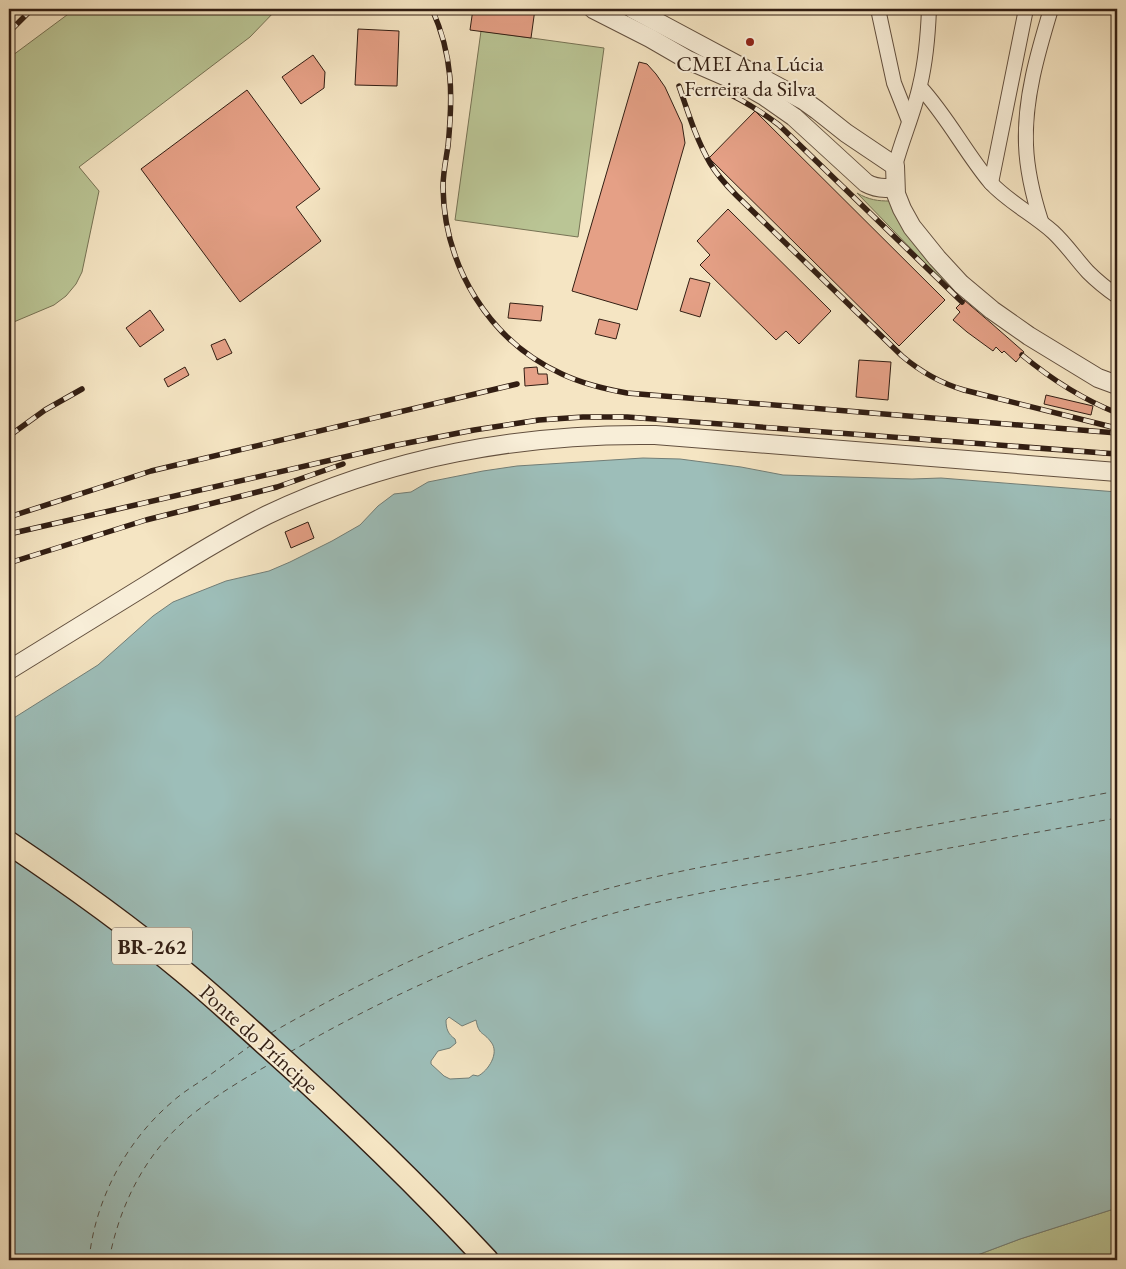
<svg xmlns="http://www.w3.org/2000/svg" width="1126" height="1269" viewBox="0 0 1126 1269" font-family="'EB Garamond',serif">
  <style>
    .green { fill: #bac595; stroke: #767254 }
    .water { fill: #9dbeb9; stroke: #727e77; fill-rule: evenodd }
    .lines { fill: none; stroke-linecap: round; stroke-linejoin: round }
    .ferry { stroke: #524e45; stroke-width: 1; stroke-dasharray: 6 5; stroke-linecap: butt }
    .building { fill: #e5a086; stroke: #321e13 }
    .minor-casing { stroke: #63503f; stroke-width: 16 }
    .tertiary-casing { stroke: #63503f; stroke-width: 20 }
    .primary-casing { stroke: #321e13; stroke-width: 25 }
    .minor { stroke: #f8eed8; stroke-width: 14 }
    .tertiary { stroke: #f8eed8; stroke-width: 18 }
    .primary { stroke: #f5e5c3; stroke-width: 22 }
    .rail-casing { stroke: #321e13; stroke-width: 5.5 }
    .rail { stroke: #f8eed8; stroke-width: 4; stroke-dasharray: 11; stroke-linecap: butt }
    .poi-dot { fill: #8f2418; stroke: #f8eed8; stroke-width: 2 }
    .labels { text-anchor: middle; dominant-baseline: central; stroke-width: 4; stroke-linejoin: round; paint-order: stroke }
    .shield { fill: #f8eed8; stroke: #6d5c4e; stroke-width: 1 }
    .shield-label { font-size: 21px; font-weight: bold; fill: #321e13 }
    .poi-label { font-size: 22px; fill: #321e13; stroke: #f8eed8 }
    .street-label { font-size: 22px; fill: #321e13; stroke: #f8eed8 }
  </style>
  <rect width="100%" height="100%" fill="#f5e5c3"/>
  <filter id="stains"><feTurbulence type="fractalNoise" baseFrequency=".004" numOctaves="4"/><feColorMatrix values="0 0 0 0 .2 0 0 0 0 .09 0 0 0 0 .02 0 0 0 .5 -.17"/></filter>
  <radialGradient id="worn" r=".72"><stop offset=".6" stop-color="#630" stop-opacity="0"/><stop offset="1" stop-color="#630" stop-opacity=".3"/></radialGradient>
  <g class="green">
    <path d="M75 9H277L250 37 79 167 99 191 82 272 76 284 66 296 54 305 9 324V58Z"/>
    <path d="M481 31 604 48 578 237 455 220Z"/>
    <path d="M857 193C869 200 878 201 890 201L954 289 953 292Z"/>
    <path d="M1117 1208V1260H964L1020 1239Z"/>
  </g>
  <path class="water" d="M643 458 680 459 741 467 783 475 912 479 941 478 1117 492V1208L1020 1239 964 1260H9V721L98 665 153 616 173 602 226 581 269 571 290 562 332 541 360 525 378 506 394 494 411 492 428 482 483 471 517 466ZM449 1017 462 1026 476 1020C479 1036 483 1031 491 1042 500 1053 488 1071 478 1076L473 1075 469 1078 450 1079 444 1076 431 1064V1061L438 1051 450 1048 456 1043 455 1039C448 1034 446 1029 446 1020Z"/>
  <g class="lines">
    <g class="ferry">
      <path d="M271 1033C372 975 480 925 592 893 665 872 740 860 815 846 916 828 1016 810 1117 791"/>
      <path d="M290 1052C387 996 490 950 597 918 667 897 741 886 814 873 915 854 1016 836 1117 818"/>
      <path d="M89 1260C95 1200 126 1141 172 1102 183 1092 195 1085 207 1077 221 1067 236 1056 250 1046"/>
      <path d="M109 1260C121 1199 150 1144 202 1107 223 1091 247 1077 270 1064"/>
    </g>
  </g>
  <g class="building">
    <path d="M473 9H535L531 38 470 30Z"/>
    <path d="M358 29 399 31 397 86 355 85Z"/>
    <path d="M313 55 325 72 324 88 301 104 282 77Z"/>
    <path d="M639 62 647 64 656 74 665 87 682 124 685 143 637 310 572 291Z"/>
    <path d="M247 90 320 189 296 207 321 241 240 302 141 169Z"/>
    <path d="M755 111 945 300 899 346 709 158Z"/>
    <path d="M728 209 831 311 799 344 786 331 776 340 700 265 710 255 697 241Z"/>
    <path d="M690 278 710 283 700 317 680 311Z"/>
    <path d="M964 300 991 323 1024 352 1016 362 1004 351 1002 353 996 347 993 351 967 332 953 320 960 312 956 308Z"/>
    <path d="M510 303 543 306 541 321 508 318Z"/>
    <path d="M150 310 164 330 140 347 126 328Z"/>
    <path d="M599 319 620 324 616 339 595 334Z"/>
    <path d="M225 339 232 353 217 360 211 345Z"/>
    <path d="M859 360 891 362 888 400 856 397Z"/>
    <path d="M185 367 189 375 168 387 164 379Z"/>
    <path d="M537 367 538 374H547L548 384 525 386 524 368Z"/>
    <path d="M1046 395 1093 406 1091 415 1044 404Z"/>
    <path d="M308 522 314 538 291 548 285 532Z"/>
  </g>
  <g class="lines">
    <g class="minor-casing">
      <g id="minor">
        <path d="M878 9 894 83 909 121"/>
        <path d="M920 87C947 116 965 152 990 182 1008 202 1033 214 1053 232 1066 244 1076 259 1088 272 1097 281 1107 289 1117 296"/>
        <path d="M895 166C902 139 914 113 920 85 926 60 928 35 929 9"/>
        <path d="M991 183 1026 9"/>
        <path d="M1041 221C1033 196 1027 172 1026 145 1024 99 1038 52 1051 9"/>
      </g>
    </g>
    <g class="tertiary-casing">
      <g id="tertiary">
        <path d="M593 9 650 38 688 60 743 84 764 96 794 117 866 183C875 188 885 189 895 187"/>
        <path d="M633 9 803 100 817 110 846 133 895 166 896 194 902 209 912 227 937 258 961 284 992 310 1029 336 1098 378 1117 385"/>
        <path d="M9 670C56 641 103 612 150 583 188 559 227 535 267 515 388 457 522 433 655 435L1117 472"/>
      </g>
    </g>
    <g class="primary-casing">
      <path id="primary" d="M9 843C67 882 125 923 179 968 211 994 240 1021 270 1048 346 1116 418 1186 487 1260"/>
    </g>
    <use href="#minor" class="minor"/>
    <use href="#tertiary" class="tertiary"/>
    <use href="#primary" class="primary"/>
    <g class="rail-casing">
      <g id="rail">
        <path d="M432 9C453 56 453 95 448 146 446 159 443 173 443 187 444 266 489 341 562 374 583 384 605 389 627 393L1117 433"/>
        <path d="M9 32 32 9"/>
        <path d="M679 86C688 112 696 139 710 163 717 175 727 186 737 196L902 356C921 372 940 383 964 390L1112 427"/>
        <path d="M716 88C740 98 759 110 779 125L962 302"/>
        <path d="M1022 355C1051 379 1082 399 1117 413"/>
        <path d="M9 436 45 410 82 389"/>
        <path d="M9 517 151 471 517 384"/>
        <path d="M9 534 392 446 474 430 539 420 583 417H627L1117 454"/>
        <path d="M9 563 146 520 277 487 343 464"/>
      </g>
    </g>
    <use href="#rail" class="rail"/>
  </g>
  <circle class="poi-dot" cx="750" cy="42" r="5"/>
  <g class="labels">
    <rect class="shield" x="112" y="927.5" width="80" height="37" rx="4"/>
    <g class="shield-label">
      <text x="152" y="946">BR-262</text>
    </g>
    <g class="poi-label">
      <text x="750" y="63">CMEI Ana Lúcia<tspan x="750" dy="25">Ferreira da Silva</tspan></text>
    </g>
    <g class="street-label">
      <text transform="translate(259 1039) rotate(42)">Ponte do Príncipe</text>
    </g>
  </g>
  <rect width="1126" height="1269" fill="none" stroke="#f5e5c3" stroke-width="30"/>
  <rect x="10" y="10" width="1106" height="1249" fill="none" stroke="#321e13" stroke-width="2.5"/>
  <rect x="15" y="15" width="1096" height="1239" fill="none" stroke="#321e13"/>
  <rect width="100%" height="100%" filter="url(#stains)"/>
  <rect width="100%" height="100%" fill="url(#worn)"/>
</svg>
